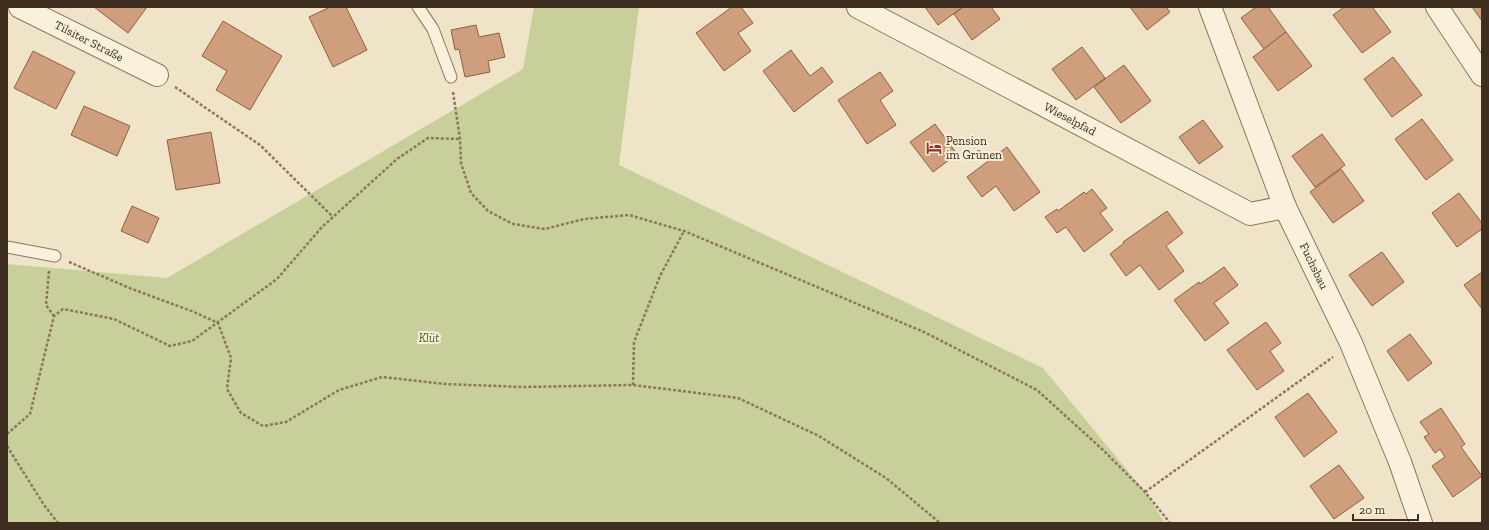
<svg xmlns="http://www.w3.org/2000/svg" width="1489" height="530" viewBox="0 0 1489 530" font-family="'Zilla Slab',serif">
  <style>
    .green { fill: #c9cf9b }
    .building { fill: #cf9f7d; stroke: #8d5f41 }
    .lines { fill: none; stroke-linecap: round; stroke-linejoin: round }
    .lane-casing { stroke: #8d765c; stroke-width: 13 }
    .street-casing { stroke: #8d765c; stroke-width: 24 }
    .path { stroke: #8d765c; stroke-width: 2.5; stroke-dasharray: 3 2; stroke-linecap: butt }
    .lane { stroke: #faf1dc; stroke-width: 11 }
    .street { stroke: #faf1dc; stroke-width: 22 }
    .labels { text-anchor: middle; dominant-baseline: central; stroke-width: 4; stroke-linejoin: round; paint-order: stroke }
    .street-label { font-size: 12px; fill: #3d2e20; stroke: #f7eed8 }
    .poi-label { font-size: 12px; fill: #3d2e20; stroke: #f7eed8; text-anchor: start }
    .park-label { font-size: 12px; font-style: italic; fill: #4d5a26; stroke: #f7eed8 }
  </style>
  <rect width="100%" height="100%" fill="#f0e4c8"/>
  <path class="green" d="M534 7H639L619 165 1043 368 1145 492 1165 523H7V264L167 278 523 69Z"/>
  <g class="building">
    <path d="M94 7H147L128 33Z"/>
    <path d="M330 7H346L367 50 333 67 309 17Z"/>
    <path d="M732 7H741L753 23 738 33 751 51 724 71 696 33Z"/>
    <path d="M925 7H963L938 25Z"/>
    <path d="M963 7H991L1000 19 972 40 954 14Z"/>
    <path d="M1130 7H1166L1170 12 1147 30Z"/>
    <path d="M1256 7H1268L1286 32 1264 49 1241 18Z"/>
    <path d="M1344 7H1375L1373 8 1391 32 1362 53 1333 15Z"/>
    <path d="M1472 7H1482V21Z"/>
    <path d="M223 21 282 56 250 110 216 90 227 71 202 56Z"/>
    <path d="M476 25 479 37 499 33 505 57 488 61 490 72 465 77 459 49 455 50 451 30Z"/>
    <path d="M1286 32 1312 66 1278 91 1253 57Z"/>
    <path d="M1082 47 1105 78 1076 100 1052 69Z"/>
    <path d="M791 50 810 76 822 67 833 82 794 112 763 71Z"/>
    <path d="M33 51 75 72 56 109 14 88Z"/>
    <path d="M1393 57 1422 95 1392 117 1364 79Z"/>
    <path d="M1124 65 1151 101 1121 123 1094 87Z"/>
    <path d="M880 72 893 91 880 100 896 125 867 144 838 100Z"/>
    <path d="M84 106 130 126 117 156 71 135Z"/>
    <path d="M1422 119 1453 160 1426 180 1395 139Z"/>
    <path d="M1203 120 1223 147 1199 164 1179 137Z"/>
    <path d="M935 124 957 154 933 172 910 142Z"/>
    <path d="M211 132 220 183 176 190 167 140Z"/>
    <path d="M1322 134 1345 165 1315 187 1292 156Z"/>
    <path d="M1007 147 1040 192 1014 211 996 186 982 197 967 177Z"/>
    <path d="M1341 169 1364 201 1333 223 1310 192Z"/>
    <path d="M1092 189 1107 208 1100 213 1113 230 1084 252 1066 227 1057 233 1045 217 1057 209 1058 211 1084 192 1086 194Z"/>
    <path d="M1459 193 1482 223V229L1457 247 1432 213Z"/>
    <path d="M132 206 159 218 148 243 121 231Z"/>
    <path d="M1167 211 1183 233 1166 246 1184 271 1159 290 1140 265 1126 276 1110 254 1124 243 1123 242Z"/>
    <path d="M1382 252 1404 282 1372 306 1349 275Z"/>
    <path d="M1224 267 1238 285 1214 303 1229 323 1205 341 1174 300 1199 282 1200 284Z"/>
    <path d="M1482 272V309L1464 285Z"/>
    <path d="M1266 322 1281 343 1270 351 1284 371 1257 390 1227 350Z"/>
    <path d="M1410 334 1432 363 1408 381 1387 351Z"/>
    <path d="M1308 393 1337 432 1304 457 1275 417Z"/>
    <path d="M1441 408 1465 444 1461 447 1482 476 1453 497 1432 466 1445 457 1440 449 1435 453 1424 437 1429 434 1420 422Z"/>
    <path d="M1339 465 1364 498 1334 519 1310 486Z"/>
  </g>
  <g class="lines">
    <g class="lane-casing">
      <g id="lane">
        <path d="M418 7 433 29 451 77"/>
        <path d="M7 247 55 256"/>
      </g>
    </g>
    <g class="street-casing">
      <g id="street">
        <path d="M20 7 157 75"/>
        <path d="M858 7 1250 214 1285 207"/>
        <path d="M1210 7 1285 207 1351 343 1400 462 1421 523"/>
        <path d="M1437 7 1482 75"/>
      </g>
    </g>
    <g class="path">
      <path d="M175 87 260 145 333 217"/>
      <path d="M453 92 460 139 461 163 471 193 488 211 513 224 545 229 584 219 629 215 684 231 924 332 1037 390 1102 449 1145 492 1170 523"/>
      <path d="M69 262 132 289 194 312 218 323 231 358 227 389 241 413 263 426 286 422 339 390 382 377 445 384 523 387 633 385 738 398 819 436 886 478 940 523"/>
      <path d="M49 271 46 305 54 316"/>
      <path d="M633 385 634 342 660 276 684 231"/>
      <path d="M7 434 30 414 54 316 63 309 114 319 170 346 192 341 277 279 322 227 397 159 428 138 460 139"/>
      <path d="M7 446 44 505 58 523"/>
      <path d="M1145 492 1333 357"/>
    </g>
    <use href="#lane" class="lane"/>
    <use href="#street" class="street"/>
  </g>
  <defs>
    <g id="hotel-bare" transform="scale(1.2)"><path d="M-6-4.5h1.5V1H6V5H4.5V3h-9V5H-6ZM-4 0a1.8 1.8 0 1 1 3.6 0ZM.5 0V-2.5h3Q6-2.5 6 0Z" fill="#9e2a2b" stroke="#f7eed8" stroke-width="2.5" paint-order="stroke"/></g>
  </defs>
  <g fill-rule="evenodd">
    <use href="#hotel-bare" x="934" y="148"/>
  </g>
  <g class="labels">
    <g class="street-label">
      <text transform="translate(89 41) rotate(27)">Tilsiter Straße</text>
      <text transform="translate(1070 119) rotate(28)">Wieselpfad</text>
      <text transform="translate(1314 266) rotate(64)">Fuchsbau</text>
    </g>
    <g class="poi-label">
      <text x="946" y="141">Pension<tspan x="946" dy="14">im Grünen</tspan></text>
    </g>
    <g class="park-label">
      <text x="429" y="338">Klüt</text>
    </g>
  </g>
  <rect width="1489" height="530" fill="none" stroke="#3d2e20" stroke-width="16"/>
  <path d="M1353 514v6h65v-6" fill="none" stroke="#3d2e20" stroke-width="2"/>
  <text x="1359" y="514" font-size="12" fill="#3d2e20" stroke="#f7eed8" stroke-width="3" paint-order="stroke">20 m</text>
</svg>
